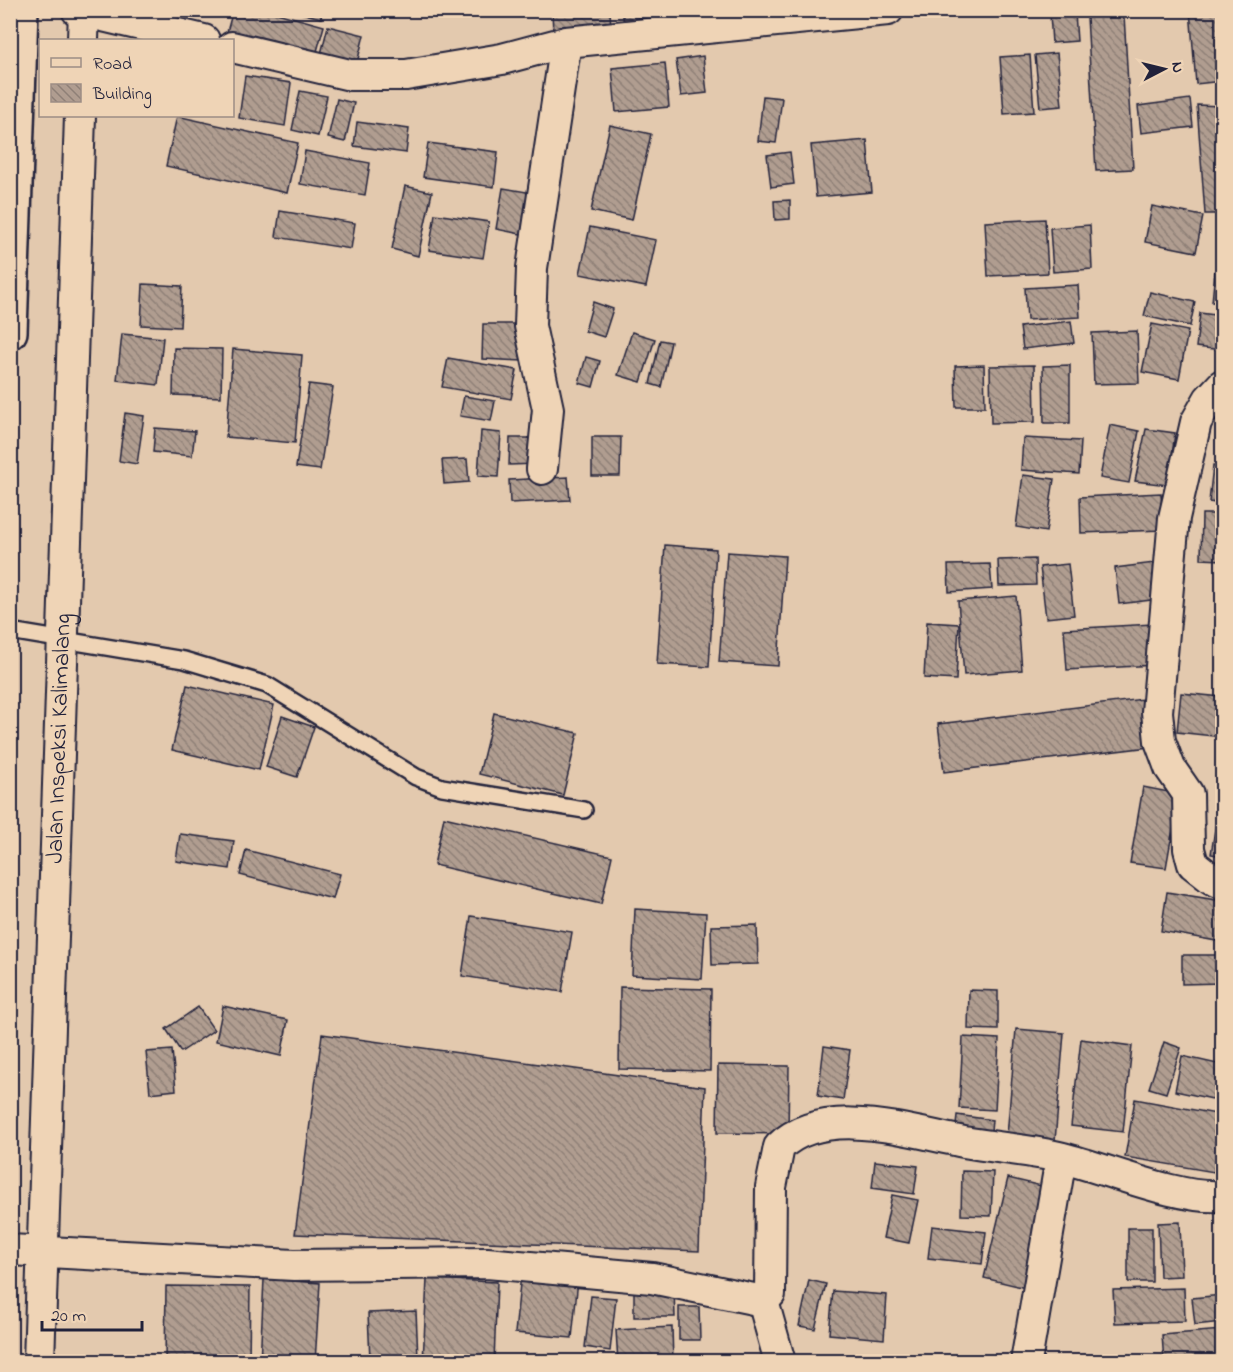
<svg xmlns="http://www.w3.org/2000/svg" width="1233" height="1372" viewBox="0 0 1233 1372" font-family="'Indie Flower',sans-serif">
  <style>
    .building { fill: url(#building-back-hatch); stroke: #22223b; stroke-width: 1.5 }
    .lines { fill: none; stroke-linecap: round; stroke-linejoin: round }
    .service-casing { stroke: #22223b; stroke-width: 20 }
    .minor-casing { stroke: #22223b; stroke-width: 34 }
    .primary-casing { stroke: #22223b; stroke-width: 38 }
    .service { stroke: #efd4b6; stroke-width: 15 }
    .minor { stroke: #efd4b6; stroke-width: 30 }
    .primary { stroke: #efd4b6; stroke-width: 33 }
    .labels { text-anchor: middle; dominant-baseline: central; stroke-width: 4.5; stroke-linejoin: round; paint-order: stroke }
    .street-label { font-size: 24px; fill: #22223b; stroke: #efd4b6 }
  </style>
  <defs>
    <pattern id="building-back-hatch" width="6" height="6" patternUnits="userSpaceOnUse" patternTransform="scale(1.5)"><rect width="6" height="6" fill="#b09d90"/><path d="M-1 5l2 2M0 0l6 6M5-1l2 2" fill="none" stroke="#8f8077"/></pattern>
  </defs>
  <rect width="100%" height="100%" fill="#e3c9ae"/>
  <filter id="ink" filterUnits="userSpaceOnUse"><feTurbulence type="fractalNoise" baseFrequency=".0167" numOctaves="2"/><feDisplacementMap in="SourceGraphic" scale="12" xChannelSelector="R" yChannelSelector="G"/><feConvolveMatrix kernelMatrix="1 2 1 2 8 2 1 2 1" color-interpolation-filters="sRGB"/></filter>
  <g filter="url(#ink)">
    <g class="building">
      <path d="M233 10H266L324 26 314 62 225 39Z"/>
      <path d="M288 10H322L321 18Z"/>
      <path d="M552 10H610L611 31 553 34Z"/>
      <path d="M622 10H652L654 26 625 30Z"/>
      <path d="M666 10H692L691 15 666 13Z"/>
      <path d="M1190 10H1222V81L1196 84Z"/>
      <path d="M1075 13 1077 41 1052 43 1050 14Z"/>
      <path d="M1124 15 1133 169 1096 171 1087 17Z"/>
      <path d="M328 26 364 35 356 67 320 58Z"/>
      <path d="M1057 53 1062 106 1040 108 1035 55Z"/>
      <path d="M1030 55 1034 112 1004 114 1000 57Z"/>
      <path d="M703 56 707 93 681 96 676 60Z"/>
      <path d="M665 63 669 107 616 112 612 68Z"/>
      <path d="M245 76 291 83 285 126 239 118Z"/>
      <path d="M300 91 327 96 318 136 292 130Z"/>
      <path d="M763 96 782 98 776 143 758 141Z"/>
      <path d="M337 99 354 103 345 142 328 138Z"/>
      <path d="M1190 99 1193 127 1141 133 1138 106Z"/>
      <path d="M1197 105 1222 106V214H1205Z"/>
      <path d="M177 116 298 143 287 193 166 166Z"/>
      <path d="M357 122 409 129 406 153 354 146Z"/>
      <path d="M610 125 651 134 632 220 591 211Z"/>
      <path d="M867 140 872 192 816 197 811 145Z"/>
      <path d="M428 143 498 152 494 187 423 177Z"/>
      <path d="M305 151 370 163 365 195 300 184Z"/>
      <path d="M790 152 794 184 771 187 767 155Z"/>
      <path d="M405 186 432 192 418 256 392 249Z"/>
      <path d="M503 188 533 193 526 235 496 229Z"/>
      <path d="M790 200V219L775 220 774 201Z"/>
      <path d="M1152 206 1203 216 1196 252 1145 242Z"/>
      <path d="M280 211 355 223 351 249 276 237Z"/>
      <path d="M435 214 489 222 483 258 429 250Z"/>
      <path d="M1045 219 1048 273 988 276 985 222Z"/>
      <path d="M1090 225 1092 269 1053 272 1050 228Z"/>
      <path d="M590 227 656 240 646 287 580 274Z"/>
      <path d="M1215 271 1222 272V303L1212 302Z"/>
      <path d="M143 284 182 286 180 327 141 325Z"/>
      <path d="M1078 285 1080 317 1027 320 1025 288Z"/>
      <path d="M1150 292 1195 302 1190 326 1144 316Z"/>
      <path d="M593 302 613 309 604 337 585 331Z"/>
      <path d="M1200 313 1222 316V350L1196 347Z"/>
      <path d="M1071 321 1074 343 1023 349 1020 327Z"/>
      <path d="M483 324H523V361L482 359Z"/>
      <path d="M1152 324 1188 331 1179 379 1142 372Z"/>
      <path d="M1137 331 1139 383 1094 384 1092 333Z"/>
      <path d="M632 332 655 339 641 382 618 375Z"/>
      <path d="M122 334 163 338 158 385 117 380Z"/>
      <path d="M660 340 671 342 661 387 650 384Z"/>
      <path d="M174 348 222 349 221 397 173 395Z"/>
      <path d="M233 349 302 355 295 443 226 437Z"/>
      <path d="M586 357 600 361 593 387 579 383Z"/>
      <path d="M448 358 517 370 511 399 442 387Z"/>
      <path d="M984 365 985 407H956L955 366Z"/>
      <path d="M1034 365 1035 422 991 423 990 366Z"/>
      <path d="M1070 365V423H1044L1043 366Z"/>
      <path d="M309 384 333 387 320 470 296 467Z"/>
      <path d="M464 396 495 401 491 421 460 416Z"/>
      <path d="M125 413 144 416 137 464 119 461Z"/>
      <path d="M1110 425 1139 431 1129 483 1100 478Z"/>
      <path d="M155 428 195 431 192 456 153 452Z"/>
      <path d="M1146 429 1175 433 1168 485 1135 481Z"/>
      <path d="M481 431 501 433 498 477 478 476Z"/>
      <path d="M592 437H621L620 476H592Z"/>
      <path d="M510 438H537V464L509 465Z"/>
      <path d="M1023 438 1081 441 1079 474 1021 470Z"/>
      <path d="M467 459 469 482 444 484 442 460Z"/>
      <path d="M1213 465 1222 466V504L1209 502Z"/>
      <path d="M1023 475 1054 479 1046 532 1016 527Z"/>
      <path d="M568 477 570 500 510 503 509 480Z"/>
      <path d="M1161 493 1163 530 1081 533 1080 497Z"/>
      <path d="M1202 514H1222V560L1201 559Z"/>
      <path d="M665 545 716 549 709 667 657 664Z"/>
      <path d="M727 552 785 556 778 666 719 662Z"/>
      <path d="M1035 559 1036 585 999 586 998 560Z"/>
      <path d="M1154 563 1159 599 1119 604 1115 568Z"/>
      <path d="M990 564 992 589 949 592 948 565Z"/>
      <path d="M1068 564 1074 615 1046 618 1040 567Z"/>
      <path d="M1016 596 1022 670 964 675 958 601Z"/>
      <path d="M927 622 959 624 956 680 924 678Z"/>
      <path d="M1153 624 1155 665 1067 670 1064 629Z"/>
      <path d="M187 685 274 705 259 770 172 750Z"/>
      <path d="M1181 693 1222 697V737L1177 732Z"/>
      <path d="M1143 699 1149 747 944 772 938 724Z"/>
      <path d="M494 713 578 733 563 795 479 774Z"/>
      <path d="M282 716 314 727 297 777 266 767Z"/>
      <path d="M1143 787 1179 794 1166 868 1130 863Z"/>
      <path d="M1218 811 1222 812V856L1211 854Z"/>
      <path d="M444 817 612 856 601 904 434 865Z"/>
      <path d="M180 834 234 841 230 869 176 861Z"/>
      <path d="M246 850 340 874 333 899 240 875Z"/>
      <path d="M1167 892 1222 901V942L1161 931Z"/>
      <path d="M635 909 706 913 702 979 632 975Z"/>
      <path d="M471 916 572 932 562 992 462 976Z"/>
      <path d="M757 925 758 964 712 965 711 926Z"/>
      <path d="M1182 955H1222V983L1182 984Z"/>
      <path d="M620 987 711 989 710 1071 619 1069Z"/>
      <path d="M969 990 998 991V1030L968 1029Z"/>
      <path d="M223 1006 288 1020 281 1056 216 1041Z"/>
      <path d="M198 1007 214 1030 181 1052 166 1029Z"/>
      <path d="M1016 1029 1064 1033 1055 1141 1007 1136Z"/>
      <path d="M322 1034 705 1087 699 1251 295 1234Z"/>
      <path d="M963 1037 999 1039 995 1110 959 1108Z"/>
      <path d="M1081 1039 1132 1046 1123 1132 1071 1126Z"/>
      <path d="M1164 1042 1181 1048 1166 1093 1149 1088Z"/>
      <path d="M824 1046 850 1050 843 1100 818 1096Z"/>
      <path d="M172 1050 176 1090 150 1093 146 1052Z"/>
      <path d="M1182 1056 1222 1065V1101L1175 1091Z"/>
      <path d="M718 1065 789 1066 788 1134 717 1133Z"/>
      <path d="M1135 1099 1222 1115 1214 1172 1125 1157Z"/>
      <path d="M957 1115 992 1120 991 1131 956 1126Z"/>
      <path d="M875 1161 918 1166 914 1194 872 1188Z"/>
      <path d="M962 1171 993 1172 991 1216 961 1215Z"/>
      <path d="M1008 1178 1050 1188 1026 1288 984 1278Z"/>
      <path d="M892 1195 918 1200 909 1243 883 1238Z"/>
      <path d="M1180 1222 1182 1276 1160 1277 1158 1223Z"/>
      <path d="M932 1226 986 1232 982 1264 928 1258Z"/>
      <rect x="1128" y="1228" width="24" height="54"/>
      <path d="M521 1274 578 1280 572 1338 515 1333Z"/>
      <path d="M264 1279 320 1283 315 1362H260Z"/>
      <path d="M427 1279 497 1282 494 1362H423Z"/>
      <path d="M809 1280 826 1284 815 1329 799 1326Z"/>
      <path d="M166 1286 250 1287 249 1362H165Z"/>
      <path d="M1184 1288 1185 1321 1115 1323 1113 1290Z"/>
      <path d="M634 1290H674L675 1317H634Z"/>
      <path d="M833 1291 887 1295 884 1339 829 1334Z"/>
      <path d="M1222 1295V1322L1195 1325 1192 1298Z"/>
      <path d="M591 1296 616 1298 610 1351 585 1347Z"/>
      <path d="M679 1307H699L700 1340H679Z"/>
      <path d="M416 1311 418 1359 370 1360 368 1313Z"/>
      <path d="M672 1327 673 1362H618L616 1330Z"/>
      <path d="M1222 1330V1361L1164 1362 1162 1335Z"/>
      <path d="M913 1357 953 1359V1362H912Z"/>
    </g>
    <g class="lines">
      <g class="service-casing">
        <path id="service" d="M10 631 184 660 267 685 416 777 442 787 584 810"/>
      </g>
      <g class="minor-casing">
        <g id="minor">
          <path d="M77 10 204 40"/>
          <path d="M83 40 84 10"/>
          <path d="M232 47 350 75H406L502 59 566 42 888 10"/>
          <path d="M1222 385 1209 399 1196 422 1174 518 1157 712 1160 741 1170 768 1188 794 1189 849 1193 864 1212 879 1222 883"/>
          <path d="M542 469 548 409 530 326 532 268 566 42"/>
          <path d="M10 1250 294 1265 487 1263 652 1278 763 1301 770 1294 771 1187 779 1147C824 1103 910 1132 964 1142 997 1148 1031 1150 1063 1158 1107 1169 1180 1200 1222 1196"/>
          <path d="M763 1301 780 1362"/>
          <path id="s1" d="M39 1362 80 116"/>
          <path d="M1026 1362 1061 1158"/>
        </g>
      </g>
      <g class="primary-casing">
        <path id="primary" d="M10 332 21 10"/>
      </g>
      <use href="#service" class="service"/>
      <use href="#minor" class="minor"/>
      <use href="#primary" class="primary"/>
    </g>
  </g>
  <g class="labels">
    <g class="street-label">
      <text stroke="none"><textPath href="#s1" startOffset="624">Jalan Inspeksi Kalimalang</textPath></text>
    </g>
  </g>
  <rect width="1233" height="1372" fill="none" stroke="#efd4b6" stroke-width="36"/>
  <rect x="18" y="18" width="1197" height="1336" fill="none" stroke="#22223b" stroke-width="2" filter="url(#ink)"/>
  <rect x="39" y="39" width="195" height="78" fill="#efd4b6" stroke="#9d8d85" stroke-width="1.5"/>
  <rect x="51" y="58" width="30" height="9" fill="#efd4b6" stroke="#9d8d85" stroke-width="1.5"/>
  <text x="93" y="69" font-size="18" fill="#22223b">Road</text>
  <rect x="51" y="84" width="30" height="18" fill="url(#building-back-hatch)" stroke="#9d8d85" stroke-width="1.5"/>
  <text x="93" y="99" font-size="18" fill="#22223b">Building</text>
  <g transform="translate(1164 69) rotate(83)" stroke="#efd4b6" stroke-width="4.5" paint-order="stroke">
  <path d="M0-4.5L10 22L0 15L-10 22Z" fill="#22223b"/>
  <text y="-9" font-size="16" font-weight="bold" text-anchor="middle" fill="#22223b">N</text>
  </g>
  <path d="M42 1321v9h100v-9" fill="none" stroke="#22223b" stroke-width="3"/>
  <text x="51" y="1321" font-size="18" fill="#22223b" stroke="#efd4b6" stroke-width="4.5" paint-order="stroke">20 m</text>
</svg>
